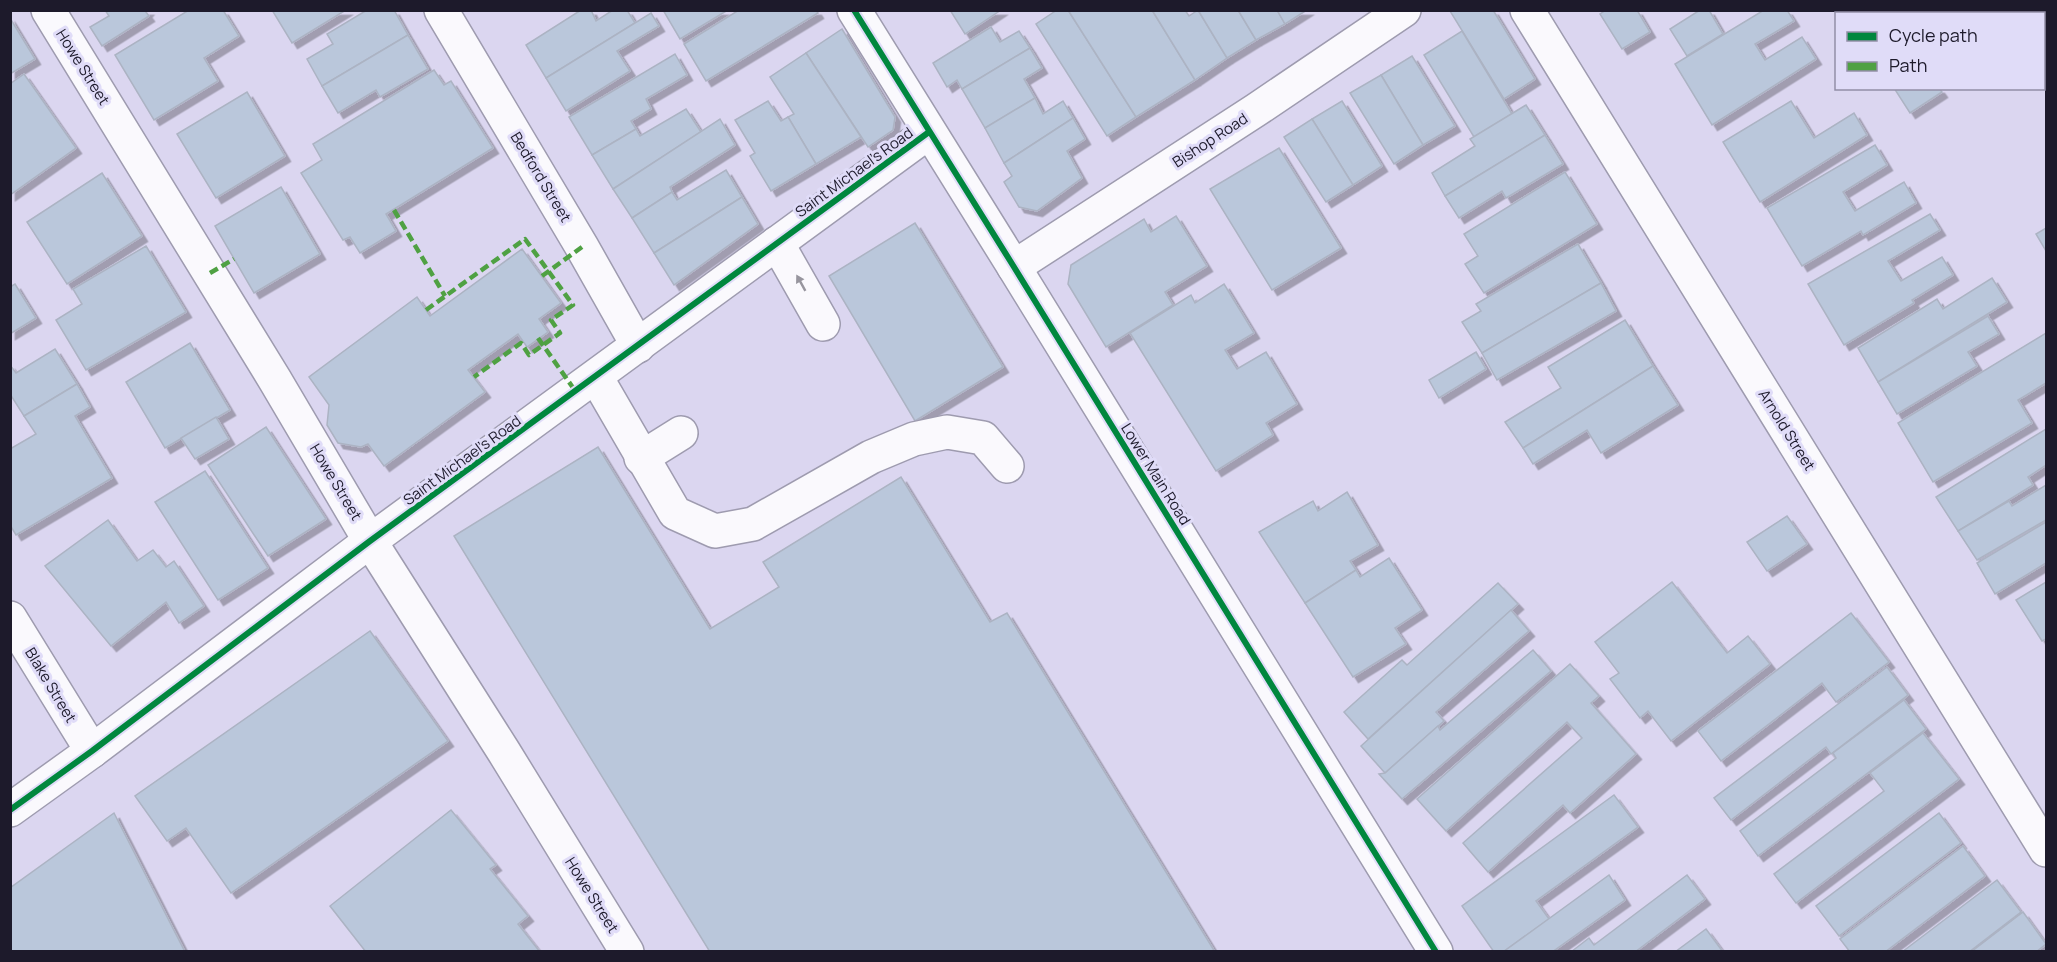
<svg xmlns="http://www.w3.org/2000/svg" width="2057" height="962" viewBox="0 0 2057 962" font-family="Manrope,sans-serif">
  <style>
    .building { fill: #bac7db; stroke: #acb3c3; stroke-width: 1.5; filter: url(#shadow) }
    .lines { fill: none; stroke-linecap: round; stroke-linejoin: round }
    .minor-casing { stroke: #9e9baf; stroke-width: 36 }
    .minor { stroke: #faf9fd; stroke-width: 33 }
    .quiet { stroke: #4fa143; stroke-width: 4.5; stroke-dasharray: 9 4.5; stroke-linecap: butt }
    .cycleway-casing { stroke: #e0dcf8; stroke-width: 10 }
    .cycleway { stroke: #00873e; stroke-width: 6 }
    .oneway { fill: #97959e }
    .labels { text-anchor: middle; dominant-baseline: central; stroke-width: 6; stroke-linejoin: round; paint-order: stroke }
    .street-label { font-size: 15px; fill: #1d1a2b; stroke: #e0dcf8 }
  </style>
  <defs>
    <filter id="shadow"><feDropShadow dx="5.5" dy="5.5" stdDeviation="0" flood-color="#0004"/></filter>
  </defs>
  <rect width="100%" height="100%" fill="#dbd6f0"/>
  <g class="building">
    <path d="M105 10H148L146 12 149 16 102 46 90 27 109 16Z"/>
    <path d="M189 10H223L239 36 204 58 218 81 154 120 115 55Z"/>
    <path d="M272 10H346L292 43Z"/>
    <path d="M367 10H394L408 35 322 86 307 59 333 44 327 34Z"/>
    <path d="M581 10H591L596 21 613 10H627L635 23 546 78 526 45Z"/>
    <path d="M663 10H728L680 39Z"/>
    <path d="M739 10H816L818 13 706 81 684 44Z"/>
    <path d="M950 10H1001L965 34Z"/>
    <path d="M1057 10H1068L1136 117 1107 136 1036 24Z"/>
    <path d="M1068 10H1152L1195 80 1136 117Z"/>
    <path d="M1152 10H1185L1189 16 1198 10 1227 58 1195 80Z"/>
    <path d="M1198 10H1238L1256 40 1227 58Z"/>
    <path d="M1238 10H1277L1285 24 1256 40Z"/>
    <path d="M1277 10H1307L1285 24Z"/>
    <path d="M1493 10 1535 79 1504 99 1450 11Z"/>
    <path d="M1606 10H1637L1650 32 1622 49 1600 14Z"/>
    <path d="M1700 10H1709L1723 34 1687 56 1670 29Z"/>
    <path d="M1764 10H1787L1794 21 1755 44 1765 60 1802 37 1816 59 1712 125 1675 64Z"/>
    <path d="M1844 10H1891L1893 14H1846Z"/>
    <path d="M1935 10H1969L1964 14H1937Z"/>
    <path d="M2031 10H2046V43L2044 45V14H2033Z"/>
    <path d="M651 13 659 26 617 51 630 71 566 111 546 78Z"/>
    <path d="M10 18 35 59 10 74Z"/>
    <path d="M991 27 1000 42 1019 31 1030 48 962 89 957 80 947 87 933 63Z"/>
    <path d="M842 29 895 117 893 130 868 147 806 53Z"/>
    <path d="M1462 31 1512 114 1474 137 1424 55Z"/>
    <path d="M408 35 428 69 380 97 376 90 338 113 322 86Z"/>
    <path d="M1030 48 1042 68 1024 79 1035 98 985 128 962 89Z"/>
    <path d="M806 53 861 137 816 164 788 117 794 114 770 77Z"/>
    <path d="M675 54 687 75 646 99 651 109 631 121 636 129 592 155 569 117Z"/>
    <path d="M1412 56 1455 126 1423 145 1381 75Z"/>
    <path d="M434 70 444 85 451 81 493 148 386 214 396 231 360 253 350 237 343 240 301 173 322 160 313 144Z"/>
    <path d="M24 74 76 148 10 195V84Z"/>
    <path d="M1381 75 1423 145 1394 164 1350 93Z"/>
    <path d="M1894 88H1939L1942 92 1910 113Z"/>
    <path d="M247 92 285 156 216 198 177 134Z"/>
    <path d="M1035 98 1043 114 1063 101 1073 118 1004 163 985 128Z"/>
    <path d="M768 101 781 121 788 117 816 164 771 191 750 156 755 153 735 120Z"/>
    <path d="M1342 101 1382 166 1353 185 1312 119Z"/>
    <path d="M1791 101 1814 138 1854 113 1867 135 1760 202 1723 142Z"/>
    <path d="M1526 105 1545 135 1445 196 1432 173 1475 146 1470 139Z"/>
    <path d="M686 109 701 132 613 189 592 155 636 129 640 136Z"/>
    <path d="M1073 118 1085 139 1067 151 1082 178 1037 211 1019 207 1004 182 1012 176 1004 163Z"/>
    <path d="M720 119 735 145 670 187 672 192 632 218 613 189Z"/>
    <path d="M1312 119 1353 185 1326 202 1284 137Z"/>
    <path d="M1545 135 1563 164 1506 198 1502 191 1459 218 1445 196Z"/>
    <path d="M1875 145 1887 165 1843 192 1855 211 1904 182 1916 203 1863 235 1861 231 1802 266 1767 208Z"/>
    <path d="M1279 148 1341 248 1272 290 1210 189Z"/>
    <path d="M726 170 742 197 654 253 632 218 672 192 677 200Z"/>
    <path d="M1565 172 1597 224 1484 293 1465 264 1478 256 1464 234Z"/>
    <path d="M102 173 142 236 67 284 27 222Z"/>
    <path d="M281 187 320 254 254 293 215 226Z"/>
    <path d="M742 197 758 224 674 285 654 253Z"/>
    <path d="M1930 214 1940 230 1888 261 1901 281 1942 257 1953 275 1912 300 1914 303 1844 345 1808 284Z"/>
    <path d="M1176 216 1207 266 1165 292 1173 305 1106 347 1068 284 1071 265 1144 219 1151 232Z"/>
    <path d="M915 223 1003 367 915 421 829 276Z"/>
    <path d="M2046 228V251L2036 234Z"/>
    <path d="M1578 244 1601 283 1482 353 1462 322 1481 311 1476 304Z"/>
    <path d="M146 246 186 312 86 370 56 320 82 304 73 289Z"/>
    <path d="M522 249 561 303 539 319 548 332 527 347 518 334 468 370 485 392 384 466 368 444 361 447 338 443 327 425 329 405 309 377 417 297 430 316Z"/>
    <path d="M1992 278 2007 302 1878 382 1858 348 1937 299 1943 309Z"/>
    <path d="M1601 283 1616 311 1497 380 1482 353Z"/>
    <path d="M15 284 36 318 10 334V287Z"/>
    <path d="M1224 284 1254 333 1225 350 1237 369 1266 352 1297 404 1266 423 1273 435 1216 471 1130 333 1191 295 1195 303Z"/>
    <path d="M1988 316 1999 334 1968 352 1977 366 1897 414 1878 382Z"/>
    <path d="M1625 320 1653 366 1523 448 1505 422 1561 388 1548 367Z"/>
    <path d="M2046 333V383L2018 400 2032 423 1933 482 1898 423Z"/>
    <path d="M190 343 230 410 165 448 126 382Z"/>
    <path d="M55 349 77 384 24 416 10 394V365L16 373Z"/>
    <path d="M1476 352 1486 369 1439 398 1429 380Z"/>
    <path d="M1653 366 1678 405 1601 453 1587 430 1533 464 1523 448Z"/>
    <path d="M77 384 90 407 75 416 112 478 16 535 10 525V449L36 434 24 416Z"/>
    <path d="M216 417 229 439 195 459 181 438Z"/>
    <path d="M266 427 326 519 268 556 208 465Z"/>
    <path d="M2046 429V465L2028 477 2033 485 1958 531 1936 497Z"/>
    <path d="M598 447 710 629 779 587 763 562 901 477 990 622 1007 613 1215 952H710L454 536Z"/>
    <path d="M205 471 268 568 218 600 155 502Z"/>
    <path d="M2046 485V520L1977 560 1958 531 2009 501 2012 506Z"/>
    <path d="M1347 492 1378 545 1350 561 1356 570 1305 603 1259 532 1313 501 1318 511Z"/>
    <path d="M1787 516 1807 544 1767 571 1747 542Z"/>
    <path d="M108 520 137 561 153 550 166 567 174 561 204 606 179 623 166 602 111 646 45 566Z"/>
    <path d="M2046 522V563L1995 594 1977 563Z"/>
    <path d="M1389 558 1422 610 1395 628 1406 644 1353 677 1305 603 1356 570 1360 577Z"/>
    <path d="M1672 582 1727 653 1748 636 1770 664 1671 741 1648 711 1640 718 1610 679 1619 673 1595 642Z"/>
    <path d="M2046 582V639L2042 641 2016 600Z"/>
    <path d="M1498 583 1518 604 1368 739 1344 712 1402 660 1407 665Z"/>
    <path d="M1511 610 1529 631 1436 712 1444 721 1385 773 1361 746Z"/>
    <path d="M1851 613 1889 662 1836 702 1822 683 1721 761 1698 731Z"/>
    <path d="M370 631 448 741 231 893 186 828 167 841 135 796Z"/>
    <path d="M1533 650 1551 671 1402 799 1379 774 1385 773 1438 726 1440 730Z"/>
    <path d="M1570 664 1599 696 1591 703 1636 754 1570 813 1563 805 1488 872 1463 843 1582 738 1567 722 1446 831 1417 799Z"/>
    <path d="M1887 667 1908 695 1831 754 1826 747 1731 820 1714 798Z"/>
    <path d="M1904 700 1926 729 1758 856 1740 831 1836 758 1833 753Z"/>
    <path d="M1923 733 1959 779 1796 903 1774 874 1884 791 1870 773Z"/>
    <path d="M1614 795 1638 827 1536 901 1549 919 1503 952H1494L1462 906Z"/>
    <path d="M451 810 496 865 490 869 528 916 518 924 540 952H366L330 906Z"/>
    <path d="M114 813 185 952H10V888Z"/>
    <path d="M1939 813 1961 843 1839 936 1816 906Z"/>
    <path d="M1963 846 1985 876 1885 952H1850L1840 939Z"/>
    <path d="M1609 875 1625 900 1552 952H1503Z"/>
    <path d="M1687 875 1705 899 1635 952H1571L1589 938 1594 945Z"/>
    <path d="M1997 880 2021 912 1969 952H1902Z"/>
    <path d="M2023 912 2046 944 2036 952H1971Z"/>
    <path d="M1706 929 1723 952H1675Z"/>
  </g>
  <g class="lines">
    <g class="minor-casing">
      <g id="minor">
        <path d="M48 10 275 380 370 541 504 752 627 952"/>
        <path d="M441 10 582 247 638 346"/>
        <path d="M854 10 1014 267 1436 952"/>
        <path d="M1527 10 2046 850"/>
        <path d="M777 243 823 324"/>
        <path d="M1014 267 1256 110 1404 10"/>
        <path d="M596 377 675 513 715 531 753 524 871 457 914 439 947 432 983 438 1007 466"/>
        <path d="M641 458 681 433"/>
        <path d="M10 618 92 751"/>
        <path d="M10 810 92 751 370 541 929 132"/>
      </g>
    </g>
    <use href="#minor" class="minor"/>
    <g class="quiet">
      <path d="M394 210 445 296"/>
      <path d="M210 273 234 259"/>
      <path d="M542 276 582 247"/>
      <path d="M426 310 525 239 573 305 551 320 560 333 529 355 521 343 474 377"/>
      <path d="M538 338 576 392"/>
    </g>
    <g class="cycleway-casing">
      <g id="cycleway">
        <path d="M854 10 1014 267 1436 952"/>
        <path d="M10 810 92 751 370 541 929 132"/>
      </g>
    </g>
    <use href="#cycleway" class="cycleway"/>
  </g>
  <defs><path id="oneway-solid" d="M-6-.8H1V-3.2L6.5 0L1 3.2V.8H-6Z" transform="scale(1.5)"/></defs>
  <use class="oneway" href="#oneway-solid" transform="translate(801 283) rotate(-119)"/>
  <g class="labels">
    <g class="street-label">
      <text transform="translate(83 67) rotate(58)">Howe Street</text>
      <text transform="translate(1210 140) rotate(-33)">Bishop Road</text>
      <text transform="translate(854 172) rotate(-36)">Saint Michael's Road</text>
      <text transform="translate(541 177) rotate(59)">Bedford Street</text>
      <text transform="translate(1787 430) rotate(58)">Arnold Street</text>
      <text transform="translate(462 460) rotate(-36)">Saint Michael's Road</text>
      <text transform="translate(1156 474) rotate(58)">Lower Main Road</text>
      <text transform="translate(336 482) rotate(59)">Howe Street</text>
      <text transform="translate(51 685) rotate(59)">Blake Street</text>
      <text transform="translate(592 895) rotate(58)">Howe Street</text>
    </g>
  </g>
  <rect width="2057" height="962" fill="none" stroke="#1d1a2b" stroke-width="24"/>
  <rect x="1835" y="12" width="210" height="78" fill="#e0dcf8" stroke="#928ea6" stroke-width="1.5"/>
  <rect x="1847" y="32" width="30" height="9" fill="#00873e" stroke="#928ea6" stroke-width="1.5"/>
  <text x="1889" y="42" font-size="18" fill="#1d1a2b">Cycle path</text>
  <rect x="1847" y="62" width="30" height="9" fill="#4fa143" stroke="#928ea6" stroke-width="1.5"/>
  <text x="1889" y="72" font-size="18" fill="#1d1a2b">Path</text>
</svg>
